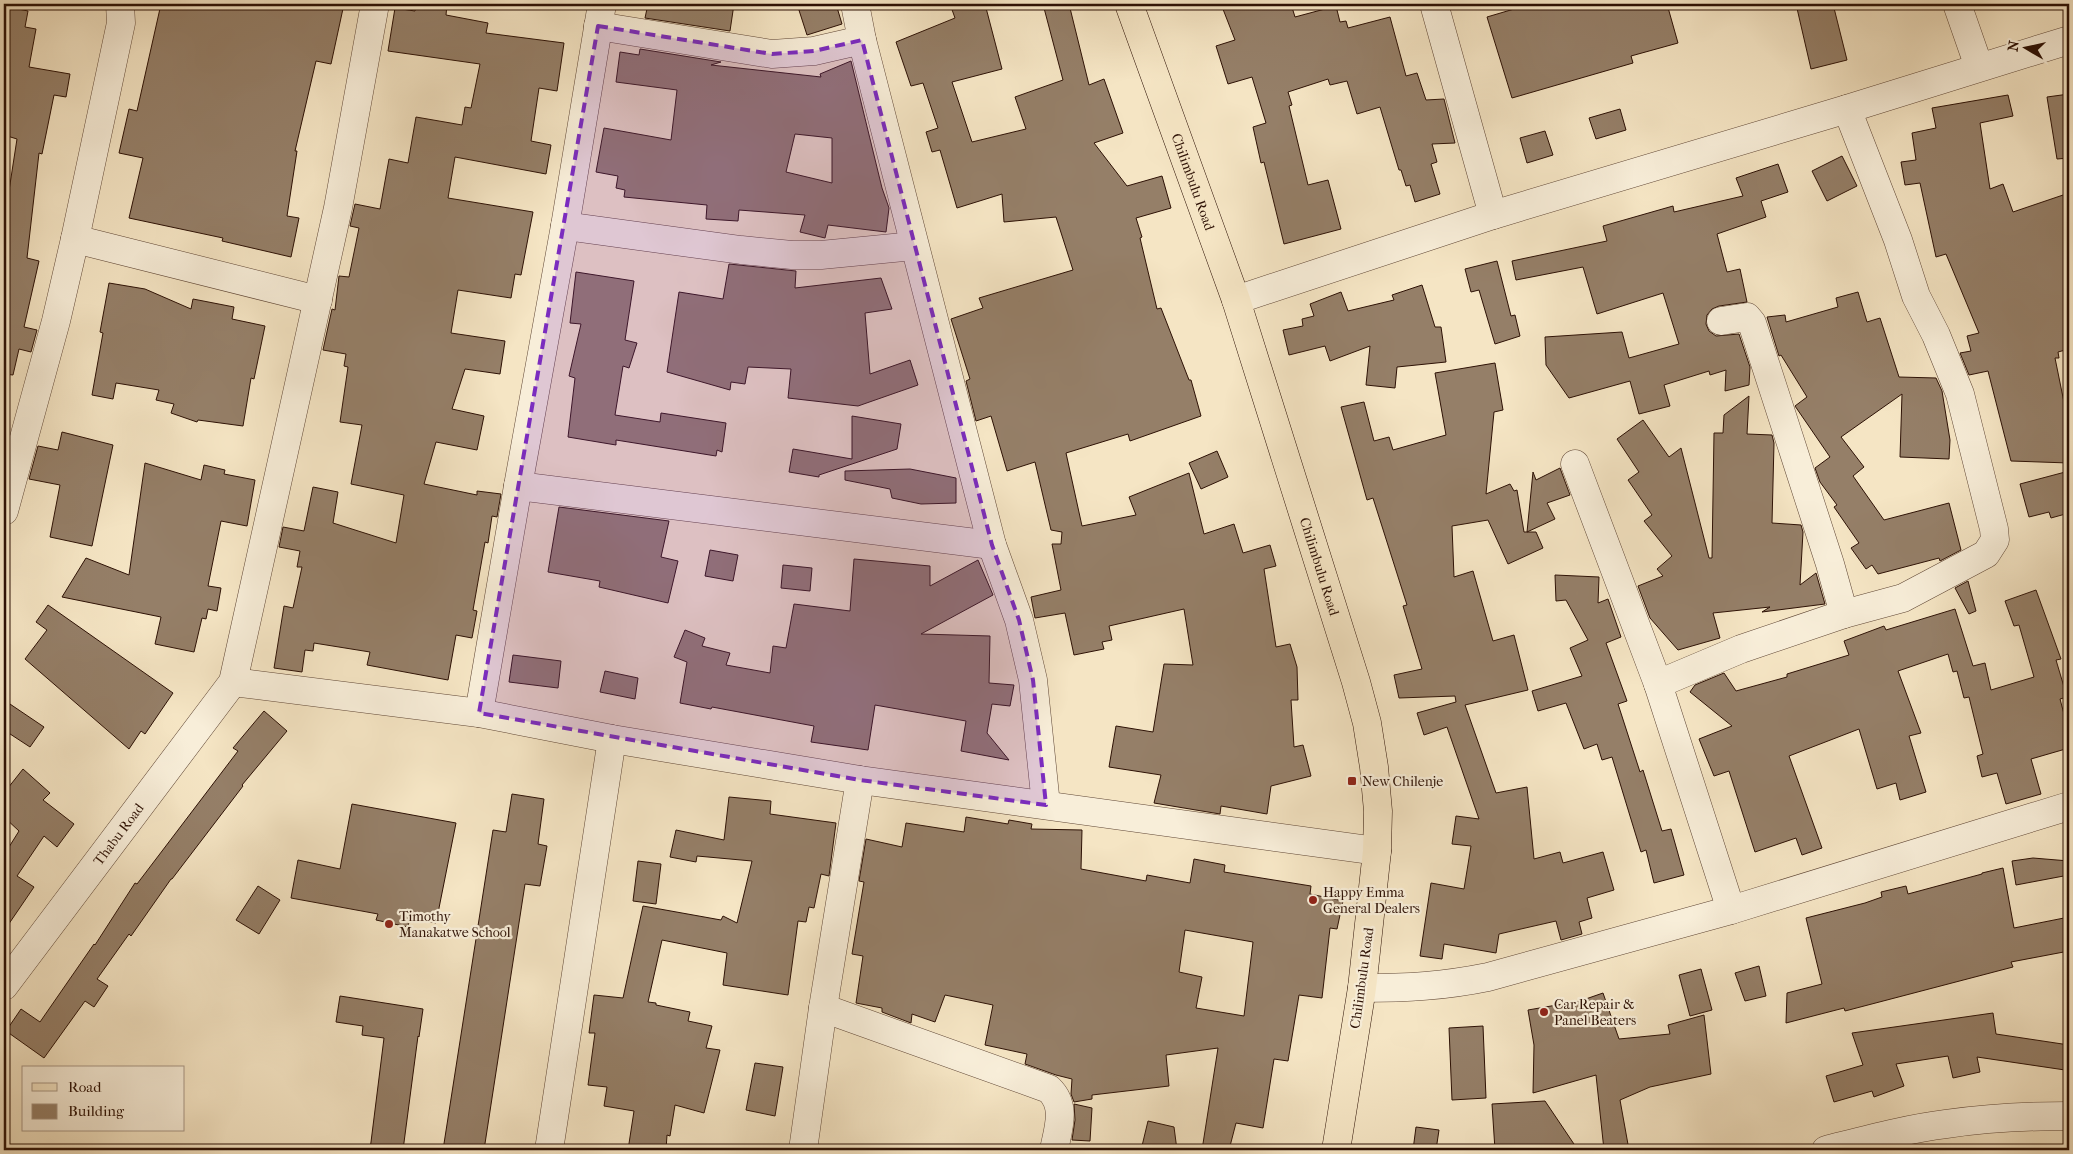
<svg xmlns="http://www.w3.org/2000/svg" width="2073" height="1154" viewBox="0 0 2073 1154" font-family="'IM FELL French Canon',serif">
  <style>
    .building { fill: #957f68; stroke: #2d1105; fill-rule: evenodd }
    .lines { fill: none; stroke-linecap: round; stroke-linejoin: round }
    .minor-casing { stroke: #5f4635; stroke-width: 29 }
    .major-casing { stroke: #2d1105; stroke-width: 29 }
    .minor { stroke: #f8eed9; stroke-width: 28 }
    .major { stroke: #f5e5c4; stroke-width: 28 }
    .marked { fill: #7b2cbf; fill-opacity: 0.2; stroke: #7b2cbf; stroke-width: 4; stroke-dasharray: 10 6; stroke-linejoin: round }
    .poi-dot { fill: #8f2418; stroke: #f8eed9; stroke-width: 2 }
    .labels { text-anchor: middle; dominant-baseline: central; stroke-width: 4.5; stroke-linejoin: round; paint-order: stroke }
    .street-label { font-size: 14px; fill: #2d1105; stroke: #f8eed9 }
    .poi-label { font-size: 14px; fill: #2d1105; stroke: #f8eed9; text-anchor: start }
  </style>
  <rect width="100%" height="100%" fill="#f5e5c4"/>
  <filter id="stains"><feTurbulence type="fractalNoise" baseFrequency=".004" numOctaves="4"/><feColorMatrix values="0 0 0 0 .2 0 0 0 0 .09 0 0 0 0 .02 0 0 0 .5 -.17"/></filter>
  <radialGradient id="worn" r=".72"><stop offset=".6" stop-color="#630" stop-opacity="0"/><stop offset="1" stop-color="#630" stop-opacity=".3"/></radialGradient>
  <g class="building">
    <path d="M161 4H344L331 64 316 61 295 151H297L287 216 299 218 291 257 222 241 223 238 129 218 143 158 119 153 129 109 137 111Z"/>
    <path d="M416 4H447L446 15 488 23 486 33 564 43 557 91 539 88 531 141 551 145 546 174 455 157 448 198 533 212 521 275 515 274 511 298 458 290 451 333 505 341 500 374 465 369 452 409 484 416 477 450 436 442 424 484 477 495V491L501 494 497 517 492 516 488 543 485 542 473 610 477 611 472 638 456 635 448 680 367 665 370 652 314 643 313 651 305 650 302 672 274 668 284 606 293 608 302 567H297L300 551 279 547 283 527 304 531 313 487 338 492 333 523 396 543 404 495 351 484 362 425 340 422 348 367 344 366 346 354 323 350 332 309 335 310 339 276 349 277 359 228 350 226 355 204 380 209 389 159 408 163 416 117 462 125 465 107 471 108 480 64 388 51 395 8 415 11Z"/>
    <path d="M648 4H734L730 31 645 18Z"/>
    <path d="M797 4H836L842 24 807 35Z"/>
    <path d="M950 4H985L1002 69 952 82 972 142 1026 129 1015 97 1063 80 1044 8 1057 4H1069L1089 85 1104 79 1123 133 1094 143 1127 186 1162 176 1171 208 1136 218 1142 237 1140 238 1157 309 1161 308 1189 380H1191L1201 416 1130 441 1128 434 1066 453 1082 526 1136 515 1129 497 1189 473 1204 534 1234 524 1243 553 1270 545 1276 566 1264 569 1276 647 1290 644 1297 667 1298 700H1291L1294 747 1303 745 1311 776 1271 786 1267 814 1221 806 1220 814 1154 803 1161 775 1109 767 1116 726 1153 732 1164 664 1193 665 1184 609 1109 626 1112 640 1102 642 1104 649 1074 655 1065 613 1035 618 1031 597 1061 590 1052 544H1061L1062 532 1051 530 1035 462 1007 471 991 416 976 421 966 381 970 379 951 319 983 308 979 298 1073 270 1056 217 1004 222 1002 194 957 208 940 150 932 152 926 132 938 128 923 83 911 86 896 42 955 18Z"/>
    <path d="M1221 4H1291L1295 17 1336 6 1340 22 1346 21 1348 28 1390 17 1406 76 1417 73 1426 100 1444 99 1455 143 1432 144 1437 162 1431 164 1440 194 1415 202 1410 185 1406 186 1401 170H1399L1380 107 1357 114 1347 81 1330 85 1328 79 1288 92 1292 105 1289 106 1308 185 1328 180 1341 229 1284 244 1264 162 1261 163 1253 127 1266 123 1252 77 1228 84 1216 46 1235 40Z"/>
    <path d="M1531 4H1667L1678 43 1631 56 1633 63 1512 98 1487 17Z"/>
    <path d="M1796 4H1833L1847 60 1811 69Z"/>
    <path d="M4 6 28 11 25 27 36 29 29 67 70 74 66 97 54 95 42 154 39 153 27 258 39 261 24 327 37 330 31 352 19 349 13 375 4 374V223L17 139 4 135Z"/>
    <path d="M640 49 721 62 711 65 821 77 820 74 851 61 882 188 889 208 886 232 828 225 825 238 800 232 805 215 739 210 738 221 706 219 707 205 624 197 625 190 616 188 618 176 596 172 604 128 671 140 677 90 616 82 620 52 639 55ZM795 134 832 138V183L786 172Z"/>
    <path d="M2069 94V158L2057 159 2047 97Z"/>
    <path d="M2008 95 2013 116 1980 123 1990 189 2003 184 2013 212 2069 193V349L2058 352 2059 358H2055L2069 427V463L2011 461 1988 371 1969 375 1960 353 1971 351 1967 336 1979 333 1946 254 1936 257 1920 183 1905 185 1901 162 1916 160 1912 133 1936 128 1932 108Z"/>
    <path d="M1620 109 1626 130 1596 139 1589 118Z"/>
    <path d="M1545 131 1553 155 1527 163 1520 138Z"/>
    <path d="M1842 156 1857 186 1827 201 1812 171Z"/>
    <path d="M1778 164 1788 192 1761 201 1766 217 1717 234 1727 272 1740 269 1747 302 1719 306 1712 309 1707 315 1706 324 1709 331 1716 336 1739 334 1750 367 1749 385 1725 391 1726 370 1710 375 1709 371 1664 385 1670 406 1639 414 1630 381 1569 398 1546 365 1545 337 1622 332 1629 358 1679 344 1663 293 1597 314 1583 267 1516 280 1512 261 1607 241 1603 226 1673 206 1674 212 1743 196 1736 178Z"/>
    <path d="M1497 261 1511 316 1515 315 1520 336 1495 344 1479 290 1471 292 1465 269Z"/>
    <path d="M729 264 796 271 795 288 881 278 892 309 865 313 870 374 910 360 918 385 858 406 788 398 791 369 748 367 745 384 731 382 730 390 667 372 679 292 723 299Z"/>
    <path d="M576 272 634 281 625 340 637 343 629 368 623 366 615 415 660 422 661 413 726 423 722 452 717 450 716 456 616 440V445L568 437 575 378 569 376 581 324 570 323Z"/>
    <path d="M109 283 145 289 191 309 193 299 234 307 232 319 265 326 254 379 251 378 243 426 198 420 197 422 171 413 174 404 156 400 159 390 116 383 113 399 92 395 103 333 100 332Z"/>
    <path d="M1422 285 1435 327H1441L1446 362 1397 367 1395 388 1366 385 1370 346 1330 361 1325 346 1289 355 1283 330 1303 326 1302 319 1314 316 1310 304 1341 292 1348 311 1394 300 1392 295Z"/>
    <path d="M1858 292 1867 322 1880 318 1899 377 1936 378 1942 391 1950 440 1949 459 1900 457 1902 394 1841 437 1864 467 1853 476 1884 520 1949 503 1961 550 1940 561 1939 558 1878 574 1872 565 1866 569 1851 548 1859 543 1834 507 1837 505 1820 482 1815 468 1830 457 1795 406 1807 397 1781 355 1779 356 1767 317 1785 315 1786 322 1838 307 1836 298Z"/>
    <path d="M1495 363 1503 410 1494 412 1486 494 1510 484 1514 491 1517 490 1524 532H1536L1543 548 1508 564 1488 520 1452 526 1454 577 1473 571 1493 641 1514 635 1528 690 1465 705 1496 793 1527 787 1534 859 1560 852 1563 863 1603 852 1614 890 1587 898 1592 918 1579 922 1582 934 1561 940 1556 921 1499 934 1496 953 1444 944 1442 959 1420 956 1431 883 1464 889 1471 846 1452 844 1456 816 1479 819 1447 727 1424 735 1417 713 1456 702 1455 696 1399 698 1394 675 1422 669 1403 606 1407 605 1373 498 1367 500 1341 407 1364 402 1374 441 1389 437 1393 450 1446 435 1435 373Z"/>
    <path d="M1749 396 1747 434 1772 435 1774 443 1772 523 1801 525 1803 532 1800 585 1816 573 1825 604 1762 612 1770 607 1713 613 1720 638 1678 650 1650 618 1638 586 1663 576 1657 569 1672 556 1644 521 1652 515 1628 480 1639 472 1617 439 1643 420 1669 457 1681 448 1709 558H1712L1714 433H1723L1724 415Z"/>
    <path d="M852 416 901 424 897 449 819 475V477L789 472 793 449 852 459Z"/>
    <path d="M62 432 113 445 92 546 50 537 60 485 29 479 38 446 58 450Z"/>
    <path d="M1217 451 1228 477 1201 489 1189 463Z"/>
    <path d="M145 463 201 480 204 465 225 470 224 474 255 480 247 526 221 521 208 586 221 588 217 611 208 609 206 619 202 618 194 652 155 644 161 617 62 597 86 558 129 575Z"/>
    <path d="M1560 468 1570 495 1547 503 1555 519 1527 532 1533 472 1536 480Z"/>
    <path d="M910 469 956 478V503L921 504 892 498 890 489 845 480V471Z"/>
    <path d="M2069 471V513L2051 518 2049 512 2029 517 2020 484Z"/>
    <path d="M559 507 669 521 661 557 678 561 668 603 599 587 600 581 548 572Z"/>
    <path d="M710 550 738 555 733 581 705 576Z"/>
    <path d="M854 559 930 566V586L978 560 993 595 921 634 990 636 989 683 1014 685 1010 706 992 704 987 733 1009 760 961 751 966 721 875 705 868 750 811 742 814 726 712 707 711 709 680 703 687 662 674 657 685 630 705 638 702 646 730 653 726 665 770 673 773 646 786 648 794 604 850 611Z"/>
    <path d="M783 565 812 568 810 591 781 588Z"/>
    <path d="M1555 575 1599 577 1598 603 1608 599 1621 637 1606 643 1627 701 1618 704 1640 772 1643 770 1662 831 1671 829 1684 875 1654 883 1646 850 1641 852 1612 757 1602 760 1597 744 1584 749 1566 703 1538 711 1532 691 1582 676 1570 648 1588 640 1566 600 1556 601Z"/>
    <path d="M1968 581 1976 611 1969 614 1955 588Z"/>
    <path d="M2036 590 2061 659 2056 660 2067 697 2060 699 2069 733V748L2031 759 2041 794 2006 804 1997 773 1982 777 1977 756 1983 754 1969 697 1964 698 1957 671 1953 672 1948 654 1898 671 1921 733 1909 736 1926 792 1900 800 1896 783 1877 789 1859 729 1789 756 1822 848 1802 855 1796 838 1755 852 1729 771 1714 776 1699 739 1732 726 1690 692 1695 685 1724 673 1736 691 1787 677V674L1849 655 1844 641 1884 626 1886 630 1955 609 1973 666 1985 663 1991 690 2034 677 2019 625 2014 626 2005 601Z"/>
    <path d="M48 605 173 693 145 734 141 731 129 749 25 659 47 630 36 622Z"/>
    <path d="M513 655 561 661 558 688 509 682Z"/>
    <path d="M605 671 638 678 635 699 600 692Z"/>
    <path d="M4 700 44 727 30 747 4 730Z"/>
    <path d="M264 711 287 731 242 785 243 786 172 879H171L131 936 129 934 97 979 108 986 94 1007 85 1001 44 1058 6 1031 21 1009 40 1022 94 944 95 945 135 883 137 884 238 751 233 748Z"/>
    <path d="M23 769 50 793 43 800 74 824 57 847 44 836 17 876 34 887 4 931V855L19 831 4 817V793Z"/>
    <path d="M512 794 544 799 538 844 547 846 540 886 525 884 484 1150H443L493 830 506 832Z"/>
    <path d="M729 797 771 801 770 814 836 823 829 876 821 874 814 908 809 907 806 922 798 921 788 995 723 985 727 953 662 940 648 1002 656 1003V1005L690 1012 688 1021 712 1026 706 1048 720 1050 704 1113 675 1105 670 1136 667 1135 666 1150H628L634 1111 604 1106 607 1087 588 1085 595 1033H589L594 995 623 998 643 906 721 920 723 916 737 923 752 861 697 856 696 862 670 857 676 830 724 840Z"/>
    <path d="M352 804 456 823 436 923 410 917 408 927 376 920 378 914 291 898 298 860 340 869Z"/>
    <path d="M966 817 1008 824 1009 820 1032 824 1031 829 1082 830 1081 869 1146 881 1147 875 1190 883 1194 859 1225 865 1224 872 1311 886 1310 894 1343 901 1337 929 1330 928 1322 998 1299 995 1288 1061 1274 1059 1263 1128 1236 1123 1229 1150H1202L1218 1048 1166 1055 1169 1086 1092 1095V1099L1074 1102 1071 1094 1072 1079 1056 1075 1025 1064 1027 1054 985 1045 993 1005 945 995 935 1022 912 1014 911 1023 882 1012V1008L856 1003 863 956 852 954 864 882 859 881 866 839 902 847 906 823 964 832ZM1185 930 1253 942 1244 1016 1196 1008 1202 977 1179 972Z"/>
    <path d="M2033 858 2069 861V875L2016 885 2012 861Z"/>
    <path d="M638 861 661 864 656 904 633 901Z"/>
    <path d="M2003 868 2014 928 2069 917V951L2011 962 2013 967 1845 1011 1844 1008 1786 1023 1787 993 1822 984 1806 918 1865 903 1882 897 1881 892 1906 886 1908 894 1982 874V873Z"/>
    <path d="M258 886 280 900 259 934 236 920Z"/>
    <path d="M1759 966 1766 996 1745 1001 1735 973Z"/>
    <path d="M1701 969 1712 1010 1690 1016 1679 975Z"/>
    <path d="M1603 993 1619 1039 1670 1034 1668 1025 1704 1015 1711 1074 1650 1087 1620 1100 1629 1150H1604L1596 1075 1533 1093 1534 1045 1528 1010 1580 1001Z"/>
    <path d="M340 996 423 1009 419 1037 418 1036 403 1150H370L384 1038 362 1035 363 1026 336 1022Z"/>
    <path d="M1993 1013 1996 1034 2069 1045 2065 1070 1977 1057 1980 1072 1953 1078 1948 1056 1896 1064 1904 1086 1874 1097 1872 1091 1834 1102 1826 1076 1863 1065 1852 1033Z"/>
    <path d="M1483 1026 1486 1098 1452 1100 1449 1028Z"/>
    <path d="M755 1063 783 1067 775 1116 746 1110Z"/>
    <path d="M1545 1101 1578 1150H1495L1492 1104Z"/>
    <path d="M1074 1104 1092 1108 1090 1141 1072 1140 1075 1120Z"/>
    <path d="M1148 1121 1174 1127 1177 1150H1159L1142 1146Z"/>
    <path d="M1416 1127 1439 1130 1436 1150H1413Z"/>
  </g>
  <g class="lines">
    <g class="minor-casing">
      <g id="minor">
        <path d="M855 4 862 40 992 545 1019 620 1033 680 1046 805"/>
        <path d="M1434 4 1493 215"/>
        <path d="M1957 4 1979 67"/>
        <path d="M598 26 772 54 814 51 862 40"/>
        <path d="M565 226 741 250 792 255H821L914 246"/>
        <path d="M75 239 318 300"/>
        <path d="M1236 300 1493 215 1847 109 2069 40"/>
        <path d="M1721 321 1747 317 1752 323 1830 564 1844 614"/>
        <path d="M1575 464 1658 684 1731 910"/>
        <path d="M518 486 992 545"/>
        <path d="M4 511 56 321 75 239 121 23 120 4"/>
        <path d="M233 682 479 713 612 739 860 780 1377 851"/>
        <path d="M1658 684 1741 649 1844 614 1903 598 1986 554 1995 540 1994 529 1960 394 1936 335 1916 296 1898 240 1847 109"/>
        <path d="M479 713 518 486 565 226 602 4"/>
        <path id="s1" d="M4 986 233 682 338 208 375 4"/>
        <path d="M1362 988C1407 988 1444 986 1488 977L1731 910 2069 806"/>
        <path d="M823 1008 1049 1089C1067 1106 1058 1129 1054 1150"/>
        <path d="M549 1150 612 739"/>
        <path d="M803 1150 823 1008 860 780"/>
        <path d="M1826 1150C1866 1140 1906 1129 1946 1124 1987 1118 2028 1116 2069 1116"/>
      </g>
    </g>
    <g class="major-casing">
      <g id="major">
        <path id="s2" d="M1129 4 1236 300 1356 682 1367 723 1374 767 1378 811 1377 851 1362 988 1336 1150"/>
      </g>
    </g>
    <use href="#minor" class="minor"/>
    <use href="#major" class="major"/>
  </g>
  <path class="marked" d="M598 26 772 54 814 51 862 40 992 545 1019 620 1033 680 1046 805 860 780 479 713Z"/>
  <g class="poi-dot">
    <rect x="1347" y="776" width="10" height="10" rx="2.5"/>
    <circle cx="1313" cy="900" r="5"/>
    <circle cx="389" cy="924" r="5"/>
    <circle cx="1544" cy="1012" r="5"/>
  </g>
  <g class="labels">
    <g class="street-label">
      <text stroke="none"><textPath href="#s2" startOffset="189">Chilimbulu Road</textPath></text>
      <text stroke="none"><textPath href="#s2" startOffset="594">Chilimbulu Road</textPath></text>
      <text stroke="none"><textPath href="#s1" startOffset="190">Thabu Road</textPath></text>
      <text transform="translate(1362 978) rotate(-82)">Chilimbulu Road</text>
    </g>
    <g class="poi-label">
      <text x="1362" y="781">New Chilenje</text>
      <text x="1323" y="892">Happy Emma<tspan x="1323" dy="16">General Dealers</tspan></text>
      <text x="399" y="916">Timothy<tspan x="399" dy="16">Manakatwe School</tspan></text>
      <text x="1554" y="1004">Car Repair &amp;<tspan x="1554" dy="16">Panel Beaters</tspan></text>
    </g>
  </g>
  <rect width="2073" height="1154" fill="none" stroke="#f5e5c4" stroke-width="20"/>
  <rect x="5" y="5" width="2063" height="1144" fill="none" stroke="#2d1105" stroke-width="2.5"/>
  <rect x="10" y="10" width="2053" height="1134" fill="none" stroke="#2d1105"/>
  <rect x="22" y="1066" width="162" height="65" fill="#f8eed9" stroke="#a79684"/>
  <rect x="32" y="1083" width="25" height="8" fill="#f5e5c4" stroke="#a79684"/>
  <text x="68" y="1092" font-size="15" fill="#2d1105">Road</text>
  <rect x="32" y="1104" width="25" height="15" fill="#957f68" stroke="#a79684"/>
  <text x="68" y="1116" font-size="15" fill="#2d1105">Building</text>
  <g transform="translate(2026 48) rotate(279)" stroke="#f8eed9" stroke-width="4" paint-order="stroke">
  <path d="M0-4L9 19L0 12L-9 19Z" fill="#2d1105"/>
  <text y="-8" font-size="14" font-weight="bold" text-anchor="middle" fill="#2d1105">N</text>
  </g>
  <rect width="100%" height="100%" filter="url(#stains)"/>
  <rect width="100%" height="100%" fill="url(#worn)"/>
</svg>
